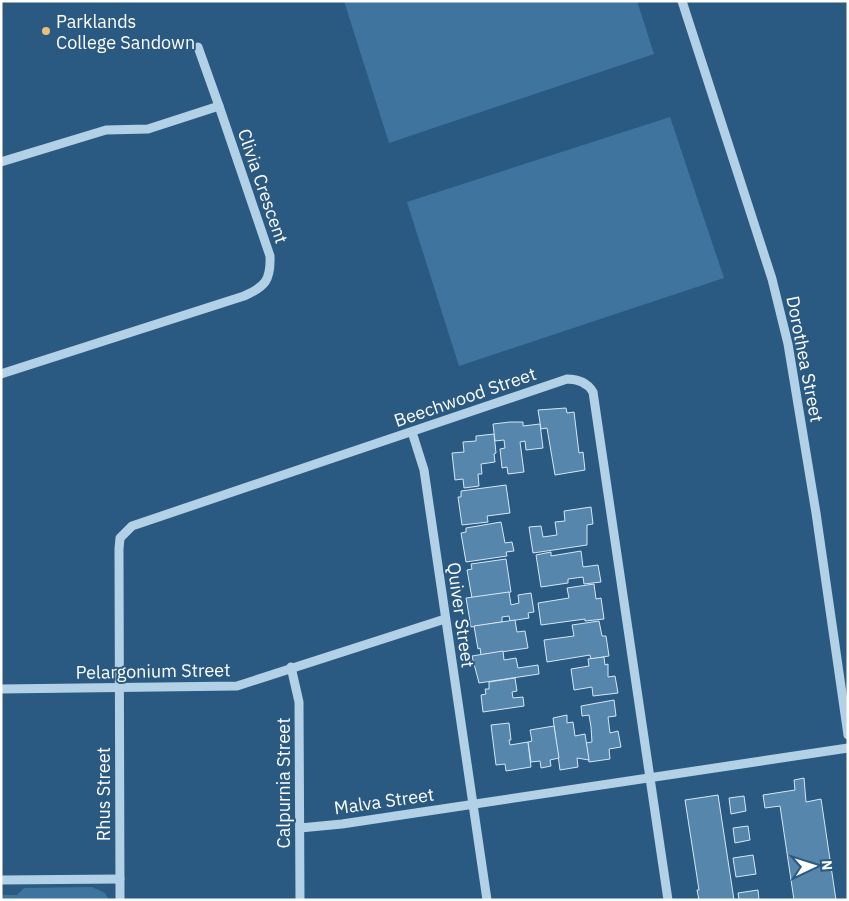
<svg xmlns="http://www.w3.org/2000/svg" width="849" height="901" viewBox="0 0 849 901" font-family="'IBM Plex Sans',sans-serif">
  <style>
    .green { fill: #3f749f }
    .building { fill: #5686ac; stroke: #d5e7f5 }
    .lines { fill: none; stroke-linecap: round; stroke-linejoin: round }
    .minor { stroke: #b2d0e6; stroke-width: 9 }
    .poi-dot { fill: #ecbe7a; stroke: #2a5a82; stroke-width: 2 }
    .labels { text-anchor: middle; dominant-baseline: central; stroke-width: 4; stroke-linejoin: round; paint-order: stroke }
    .poi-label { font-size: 18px; fill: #fff; stroke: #2a5a82; text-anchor: start }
    .street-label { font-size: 18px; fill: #fff; stroke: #2a5a82 }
  </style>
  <rect width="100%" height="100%" fill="#2a5a82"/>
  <g class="green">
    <path d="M344 1H637L654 54 389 143Z"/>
    <path d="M670 117 724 278 459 366 407 202Z"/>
    <path d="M92 887 105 893 109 900H1V895H17L24 888Z"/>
  </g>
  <g class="building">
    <path d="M566 408 567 413 574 412 579 453 583 452 585 470 555 475 547 428 541 429 538 410Z"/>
    <path d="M510 422H523V426L540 424 543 448 526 450 525 441 520 442 524 472 508 474 507 467 502 468 500 449 505 448 504 440 495 441 493 424Z"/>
    <path d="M494 434 496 453 494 454 495 462 481 464 482 474H478L479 486 464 488 463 479 455 480 452 453 464 452 463 442 476 441V436Z"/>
    <path d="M506 485 510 513 487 516 488 522 462 525 458 497H461V491Z"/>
    <path d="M591 507 593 524 587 525V545L533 553 529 527 541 526 543 537 557 535 555 522 565 521 564 511Z"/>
    <path d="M501 522 505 543 512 542 514 551 506 552 507 556 466 562 461 533 466 532V528Z"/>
    <path d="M581 551 583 567 598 565 601 582 584 584 583 577 568 579V583L541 587 536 555 551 552V556Z"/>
    <path d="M506 559 511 592 472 598 467 570 472 569 471 564Z"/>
    <path d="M594 584 596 599 601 598 604 619 585 621V619L541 625 538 603 569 598 567 588Z"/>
    <path d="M509 592 511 605 519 603 518 595 531 593 534 612 528 613 529 618 510 621 509 616 502 617V622L471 627 466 598Z"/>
    <path d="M515 620 517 632 525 631 528 648 481 655 480 648 478 649 474 626Z"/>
    <path d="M599 621 602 636H606L609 656 591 659 590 655 547 662 544 640 574 636 572 625Z"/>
    <path d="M503 651 504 660 516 658 518 668 538 665 539 674 479 683 472 656Z"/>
    <path d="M604 657 605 665 608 664V677L615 676 618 693 593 696 592 687 574 690 571 669 589 666 588 659Z"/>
    <path d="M515 678 517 691 512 692 513 698 523 697 524 706 483 712 481 695 486 694 485 689H489V682Z"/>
    <path d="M614 700 616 716 608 717 610 733 618 731 621 747 609 749 610 759 589 762 586 743 592 742 591 727 589 715 582 716 581 706Z"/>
    <path d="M567 715V723L573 722 575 736 585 734 589 760 577 758 578 767 560 770 553 718Z"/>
    <path d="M509 723 511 740H509L510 745 528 742 531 767 506 771 505 764 496 765 491 725Z"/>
    <path d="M554 726 559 758 550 760 551 766 541 768 540 761 531 762 528 742 532 741 530 730Z"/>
    <path d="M804 778 806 802 821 799 836 900H794L780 806 765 808 763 795 795 790 794 780Z"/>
    <path d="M718 795 734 900H699L697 890H699L685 800Z"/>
    <path d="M744 796 746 811 731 814 729 798Z"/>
    <path d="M748 826 750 840 735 843 733 828Z"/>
    <path d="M753 855 756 874 736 877 733 858Z"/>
    <path d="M758 890 759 900H739L738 893Z"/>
  </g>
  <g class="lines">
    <g class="minor">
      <path d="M682 1 772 279 788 344 816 513 848 735"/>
      <path d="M198 47 219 106"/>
      <path d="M1 162 106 130 148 129 219 106 270 256C271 280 265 287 244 296L1 374"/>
      <path d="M412 432 424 470 487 900"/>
      <path d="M291 667 299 702 300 900"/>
      <path d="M1 689 237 686 445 619"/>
      <path d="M300 828 342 824 848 748"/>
      <path d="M1 880 120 879"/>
      <path d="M120 900 119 549 120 538 132 526 567 379C578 379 587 382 593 392L668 900"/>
    </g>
  </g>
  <circle class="poi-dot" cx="46" cy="31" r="5"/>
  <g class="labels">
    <g class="poi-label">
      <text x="56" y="21">Parklands<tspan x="56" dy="21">College Sandown</tspan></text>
    </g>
    <g class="street-label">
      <text transform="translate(263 186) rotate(71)">Clivia Crescent</text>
      <text transform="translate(805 359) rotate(79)">Dorothea Street</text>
      <text transform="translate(465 397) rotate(-19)">Beechwood Street</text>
      <text transform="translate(461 615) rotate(82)">Quiver Street</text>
      <text transform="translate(153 671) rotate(-1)">Pelargonium Street</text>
      <text transform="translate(283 783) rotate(-90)">Calpurnia Street</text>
      <text transform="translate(103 794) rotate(-90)">Rhus Street</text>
      <text transform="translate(384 801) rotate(-8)">Malva Street</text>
    </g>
  </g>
  <rect width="849" height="901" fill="none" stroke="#ffffff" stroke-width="5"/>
  <g transform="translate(814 866) rotate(86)" stroke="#2a5a82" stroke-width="4" paint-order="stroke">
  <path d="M0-4L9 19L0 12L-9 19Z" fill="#ffffff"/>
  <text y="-8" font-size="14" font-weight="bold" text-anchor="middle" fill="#ffffff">N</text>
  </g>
</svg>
